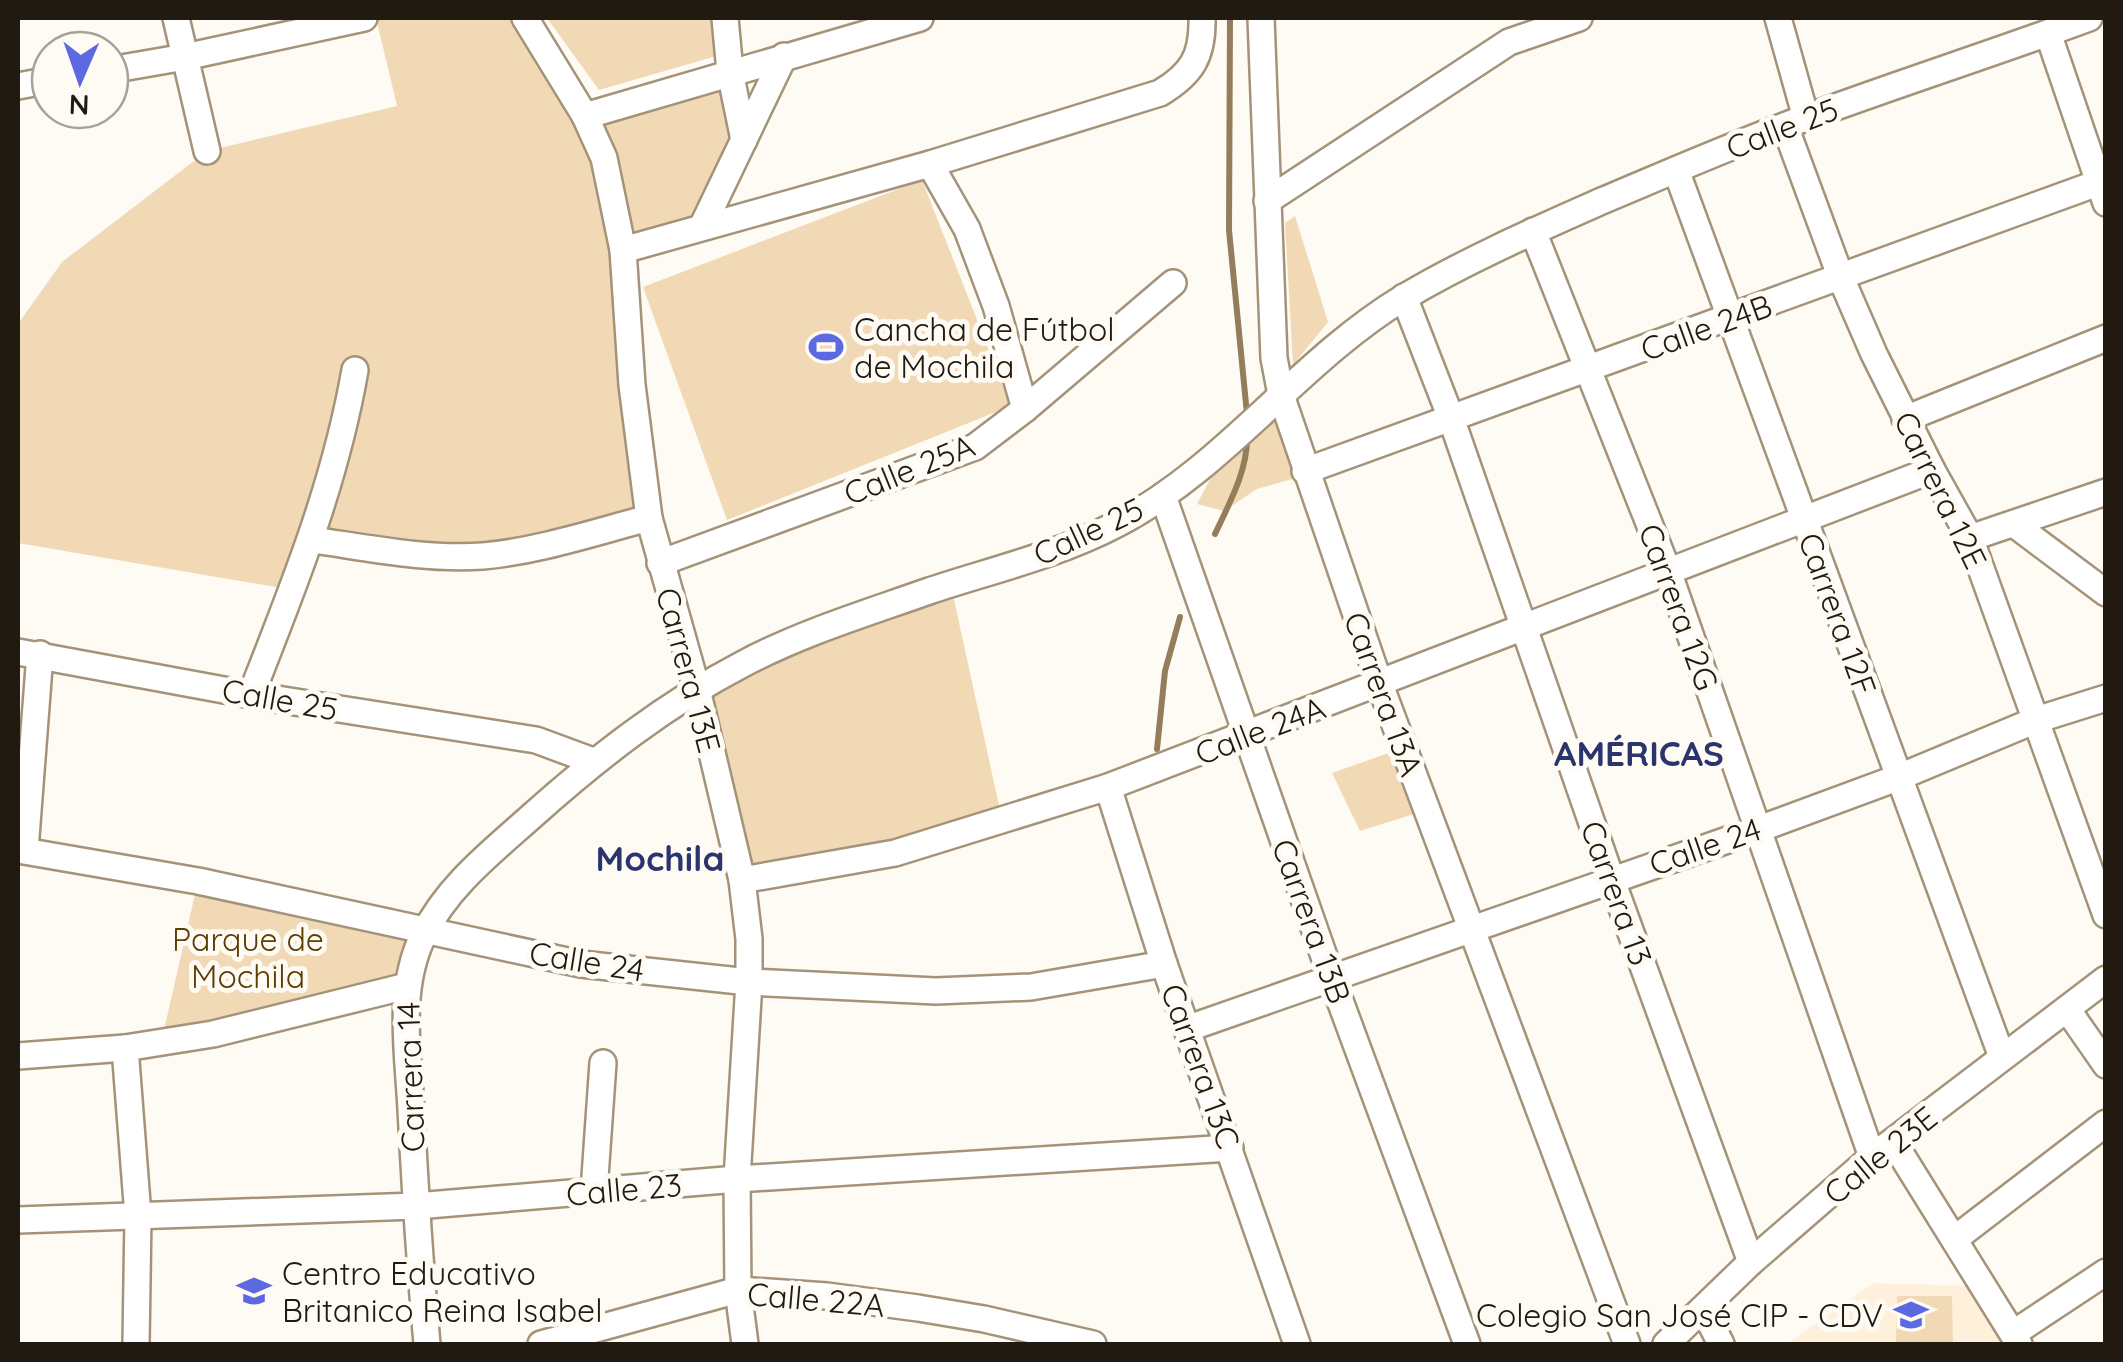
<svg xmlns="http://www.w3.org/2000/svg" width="2123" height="1362" viewBox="0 0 2123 1362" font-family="Quicksand,sans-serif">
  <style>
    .built { fill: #fef0db }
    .green { fill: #f2d9b6 }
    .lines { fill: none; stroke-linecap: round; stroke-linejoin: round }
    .stream { stroke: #947d5a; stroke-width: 6 }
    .minor-casing { stroke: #a59379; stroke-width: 30 }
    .minor { stroke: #fff; stroke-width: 25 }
    .labels { text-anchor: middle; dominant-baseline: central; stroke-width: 10; stroke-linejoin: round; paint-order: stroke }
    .street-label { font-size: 32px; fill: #211a10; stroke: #fefbf5 }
    .poi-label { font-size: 32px; fill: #211a10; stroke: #fefbf5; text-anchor: start }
    .park-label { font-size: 32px; fill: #5c3e03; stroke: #fefbf5 }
    .neighbourhood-label { font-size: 35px; font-weight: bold; fill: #2c346e; stroke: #fefbf5 }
  </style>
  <rect width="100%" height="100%" fill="#fefbf5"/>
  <path class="built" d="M1873 1283 1978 1286 2011 1344H1787Z"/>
  <g class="green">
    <path d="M376 18H525L594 113 730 72 744 140 703 225 623 250 649 518 483 556 313 540 293 590 18 543V324L62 262 207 151 397 106Z"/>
    <path d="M547 18H714L720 55 599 90Z"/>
    <path d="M922 180 1011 406 727 520 643 287Z"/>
    <path d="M1295 216 1328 322 1293 365 1285 223Z"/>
    <path d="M1276 421 1296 478 1257 489 1224 511 1197 504 1218 464Z"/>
    <path d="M951 586 1002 819 742 880 697 689Z"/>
    <path d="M1397 750 1417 813 1360 831 1332 773Z"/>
    <path d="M198 881 425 931 407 986 161 1043Z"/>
    <path d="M1897 1296H1952L1953 1344H1896Z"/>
  </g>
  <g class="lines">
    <g class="stream">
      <path d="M1230 18 1229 230 1247 414"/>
      <path d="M1215 534C1229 504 1248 470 1247 436"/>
      <path d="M1157 749 1165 671 1180 617"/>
    </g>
    <g class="minor-casing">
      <g id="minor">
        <path d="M176 18 207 151"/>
        <path d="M525 18 585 116 604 158 623 250 632 385 649 518 697 689 742 880 749 939V982L737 1179 738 1290 745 1344"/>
        <path d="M725 18 730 72 744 140"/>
        <path d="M1261 18 1274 358 1281 395 1379 682 1627 1344"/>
        <path d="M1778 18 1806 118"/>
        <path d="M2048 33 2106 203"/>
        <path d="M110 70 185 57 364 18"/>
        <path d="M18 86 50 80"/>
        <path d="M585 116 920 18"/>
        <path d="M1785 126 1841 278 1874 354 1932 470 1970 538 2106 915"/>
        <path d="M930 164 967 229 996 306 1025 409"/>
        <path d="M1676 170 2002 1057"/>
        <path d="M1267 201 1509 42 1579 18"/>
        <path d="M703 225 784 56"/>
        <path d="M1533 231 1668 571 1872 1157"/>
        <path d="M623 250 930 164 1160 93C1192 74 1203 56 1202 18"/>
        <path d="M1404 297 1451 418 1611 878 1751 1262"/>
        <path d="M1905 419 2106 338"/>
        <path d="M1305 471 2106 180"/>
        <path d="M1163 496 1332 979 1467 1344"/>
        <path d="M2014 524 2106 593"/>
        <path d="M1970 538 2106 492"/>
        <path d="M313 540C369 548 426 560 483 556 539 551 595 532 649 518"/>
        <path d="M660 563 975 447 1025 409 1173 283"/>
        <path d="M18 652 251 695 536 740 593 761"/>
        <path d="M251 695C293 588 335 485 355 370"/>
        <path d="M1108 787 1164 964 1297 1344"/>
        <path d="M18 850 198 881 581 964 749 982 936 991 1031 987 1164 964"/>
        <path d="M25 850 40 654"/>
        <path d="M742 880 895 853 1108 787 1932 470"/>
        <path d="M2067 1009 2106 1065"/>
        <path d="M1189 1028 1759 829 1897 778 2036 720 2106 698"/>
        <path d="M125 1048 138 1216 136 1344"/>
        <path d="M18 1056 125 1048 213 1034 407 986"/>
        <path d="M1894 1143 2019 1344"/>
        <path d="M594 1191 603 1063"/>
        <path d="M18 1220 416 1206 737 1179 1230 1148"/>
        <path d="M1956 1238 2106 1123"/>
        <path d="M1704 1310 1721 1344"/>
        <path d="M2014 1333 2106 1272"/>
        <path d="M427 1344C420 1266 415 1188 411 1109 408 1052 397 989 423 936 447 886 494 850 533 815 598 757 666 704 743 664 801 633 867 613 929 591 992 570 1058 555 1117 524 1226 467 1299 361 1403 298 1467 260 1536 230 1604 200 1673 171 1741 141 1811 116 1903 82 1997 52 2089 18"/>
        <path d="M541 1344 738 1290 827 1296 918 1308 984 1319 1093 1344"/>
        <path d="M1666 1344 1751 1262 1872 1157 2106 979"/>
      </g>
    </g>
    <use href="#minor" class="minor"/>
  </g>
  <defs>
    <g id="stadium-bare" transform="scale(2.7)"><path d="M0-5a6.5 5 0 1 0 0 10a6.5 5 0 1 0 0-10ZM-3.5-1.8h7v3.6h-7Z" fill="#5c69e0" stroke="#fefbf5" stroke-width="2.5" paint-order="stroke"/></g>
    <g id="school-bare" transform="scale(2.7)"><path d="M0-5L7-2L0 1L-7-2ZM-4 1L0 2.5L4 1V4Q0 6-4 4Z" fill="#5c69e0" stroke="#fefbf5" stroke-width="2.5" paint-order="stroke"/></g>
    <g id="university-bare" transform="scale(2.7)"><path d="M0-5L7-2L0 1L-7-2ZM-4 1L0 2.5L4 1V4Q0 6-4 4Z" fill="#5c69e0" stroke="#fefbf5" stroke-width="2.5" paint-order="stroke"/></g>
  </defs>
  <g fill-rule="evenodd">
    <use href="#stadium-bare" x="826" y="347"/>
    <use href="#school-bare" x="254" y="1291"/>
    <use href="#university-bare" x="1911" y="1315"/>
  </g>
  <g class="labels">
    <g class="street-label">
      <text transform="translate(1782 128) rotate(-21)">Calle 25</text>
      <text transform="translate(1706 327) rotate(-20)">Calle 24B</text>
      <text transform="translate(909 469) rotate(-22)">Calle 25A</text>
      <text transform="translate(1941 490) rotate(64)">Carrera 12E</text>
      <text transform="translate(1088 531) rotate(-25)">Calle 25</text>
      <text transform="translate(1679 607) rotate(70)">Carrera 12G</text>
      <text transform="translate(1838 614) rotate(70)">Carrera 12F</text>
      <text transform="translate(689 670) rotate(75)">Carrera 13E</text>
      <text transform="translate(1384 694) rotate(70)">Carrera 13A</text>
      <text transform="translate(280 699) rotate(10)">Calle 25</text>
      <text transform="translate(1260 730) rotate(-21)">Calle 24A</text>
      <text transform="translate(1705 846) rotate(-19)">Calle 24</text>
      <text transform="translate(1617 893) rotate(70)">Carrera 13</text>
      <text transform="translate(1312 921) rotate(70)">Carrera 13B</text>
      <text transform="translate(587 961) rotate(9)">Calle 24</text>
      <text transform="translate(1201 1066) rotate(70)">Carrera 13C</text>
      <text transform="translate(410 1077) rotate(-92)">Carrera 14</text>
      <text transform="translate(1880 1155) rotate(-39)">Calle 23E</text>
      <text transform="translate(624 1189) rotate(-5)">Calle 23</text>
      <text transform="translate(816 1299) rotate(5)">Calle 22A</text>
    </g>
    <g class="poi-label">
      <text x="854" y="329">Cancha de Fútbol<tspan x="854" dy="37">de Mochila</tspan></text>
      <text x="282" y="1273">Centro Educativo<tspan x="282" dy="37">Britanico Reina Isabel</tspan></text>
      <text x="1883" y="1315" text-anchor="end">Colegio San José CIP - CDV</text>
    </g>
    <g class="park-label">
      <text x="248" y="939">Parque de<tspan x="248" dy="37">Mochila</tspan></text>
    </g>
    <g class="neighbourhood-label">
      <text x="1639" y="753">AMÉRICAS</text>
      <text x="660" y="858">Mochila</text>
    </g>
  </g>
  <rect width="2123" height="1362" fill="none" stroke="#211a10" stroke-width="40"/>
  <g transform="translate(80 80) rotate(182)"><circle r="48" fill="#fefbf5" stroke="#a6a199" stroke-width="2.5"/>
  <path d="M0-8L18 38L0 25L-18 38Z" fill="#5c69e0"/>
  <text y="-15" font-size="28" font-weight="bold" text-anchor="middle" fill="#211a10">N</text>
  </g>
</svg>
